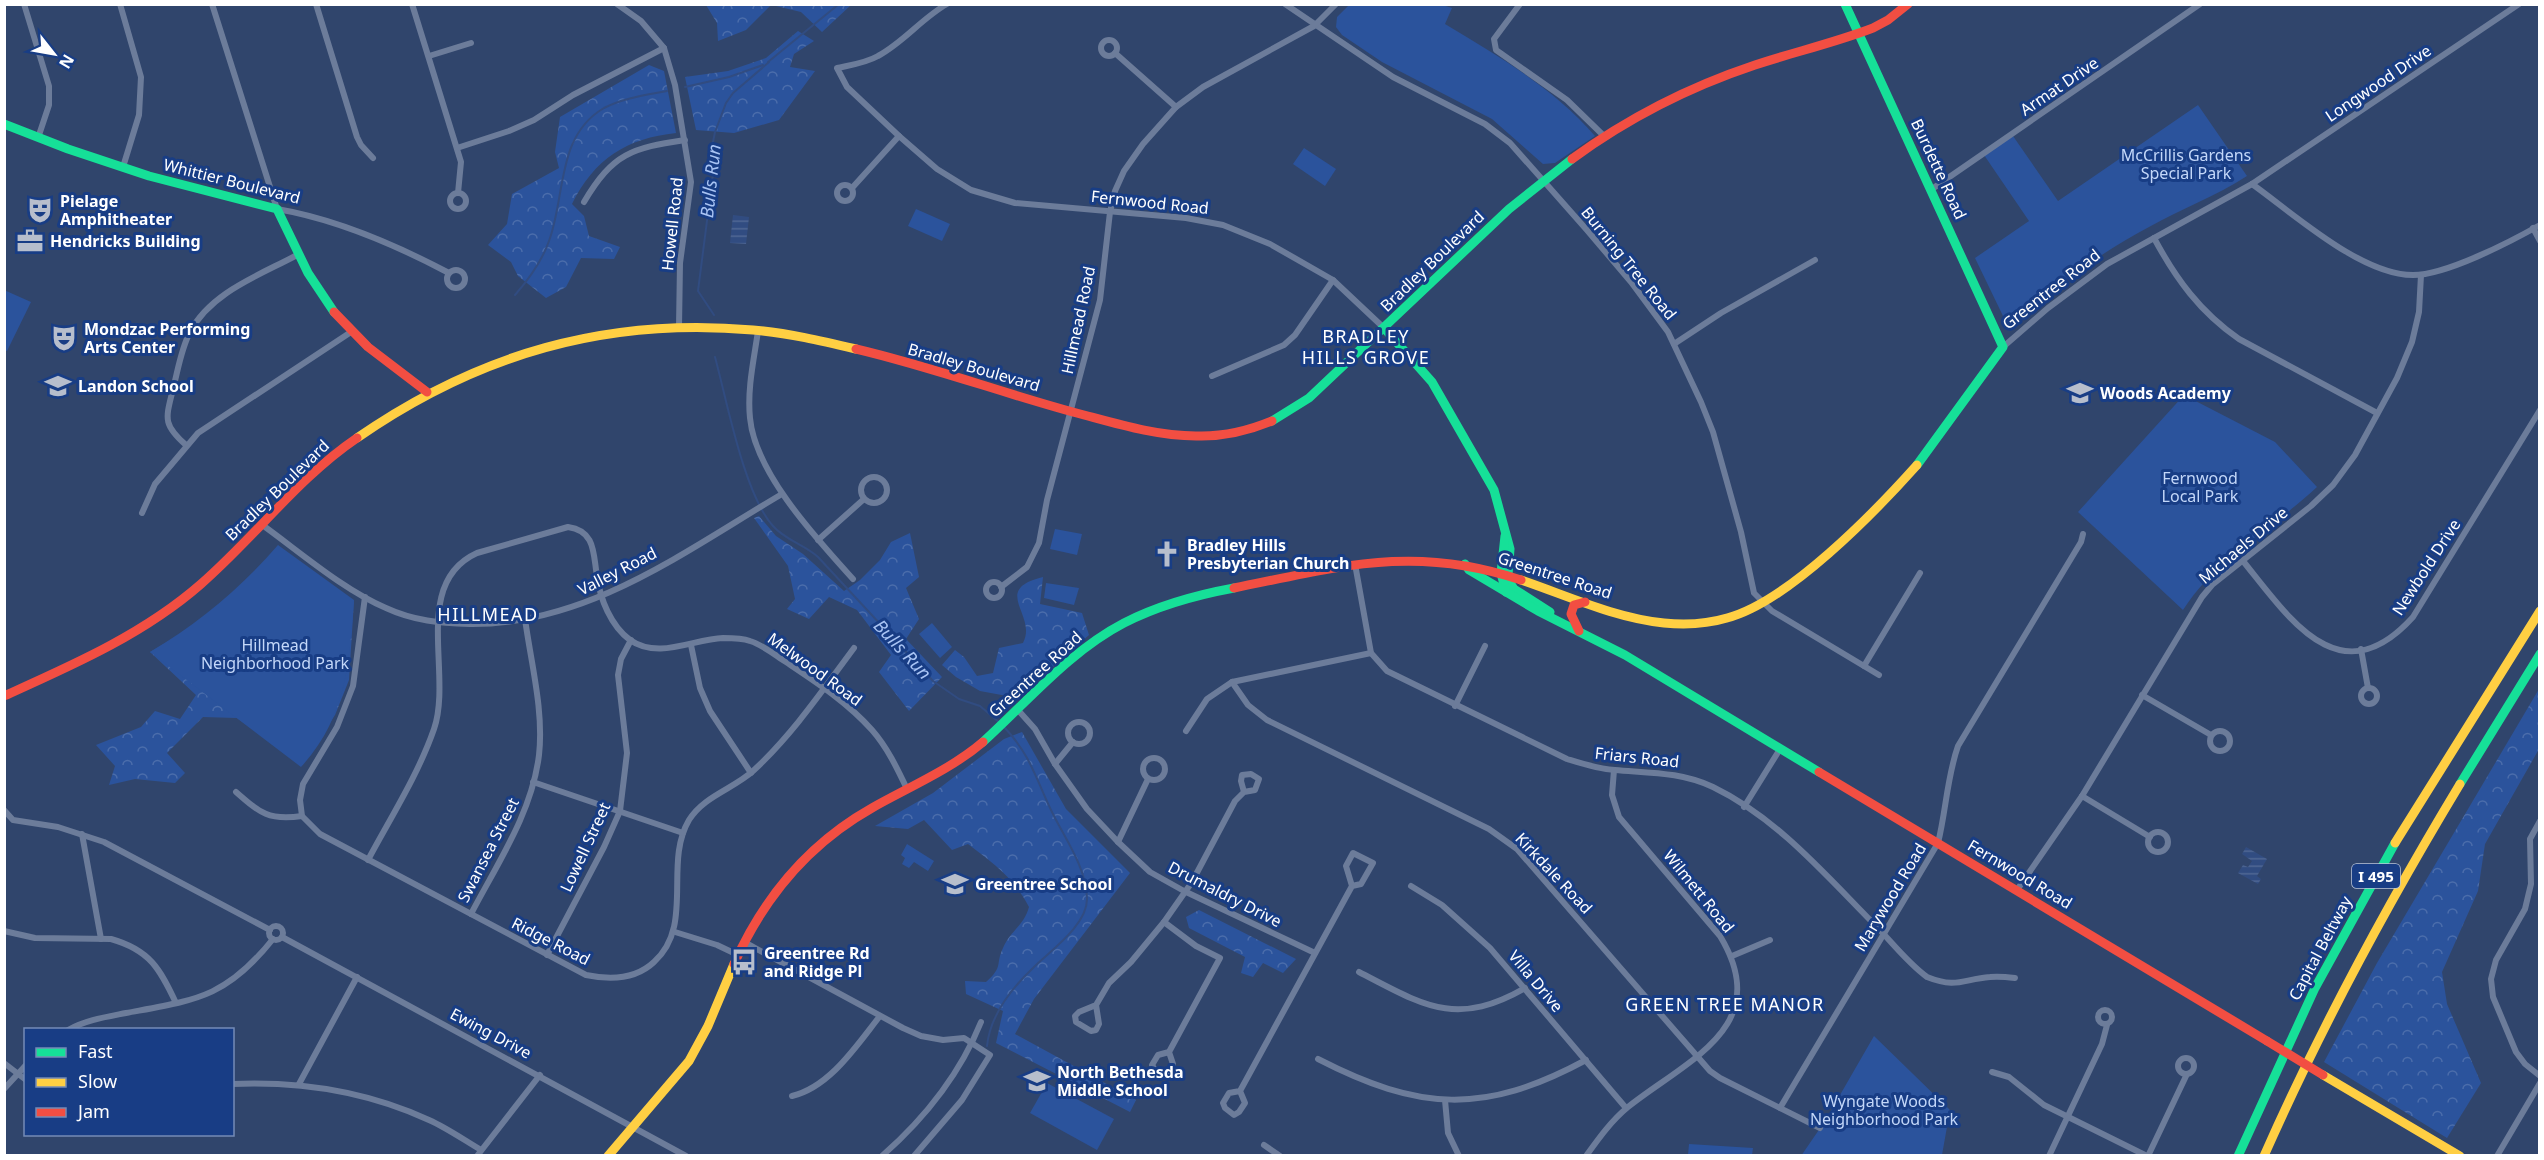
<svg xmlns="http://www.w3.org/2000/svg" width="2544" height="1160" viewBox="0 0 2544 1160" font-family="'Noto Sans',sans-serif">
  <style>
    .forest { fill: url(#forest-crowns) }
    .park { fill: #2b539c }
    .water { fill: url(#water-rules) }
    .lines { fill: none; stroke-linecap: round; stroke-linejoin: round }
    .stream { stroke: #314c81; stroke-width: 2 }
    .street { stroke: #6c7c9a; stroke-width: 6 }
    .fast { stroke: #16e098; stroke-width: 9 }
    .slow { stroke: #ffcf43; stroke-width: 9 }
    .jam { stroke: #f24e42; stroke-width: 9 }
    .jam-bridge { stroke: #f24e42; stroke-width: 9 }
    .labels { text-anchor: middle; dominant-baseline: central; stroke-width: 6; stroke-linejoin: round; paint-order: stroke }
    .shield { fill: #183d85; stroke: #bac5da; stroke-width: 1.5 }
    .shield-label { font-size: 15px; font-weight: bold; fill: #fff }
    .street-label { font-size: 16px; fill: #fff; stroke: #183d85 }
    .park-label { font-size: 16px; fill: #c3d7f9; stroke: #183d85 }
    .poi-label { font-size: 16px; font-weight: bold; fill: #fff; stroke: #183d85; text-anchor: start }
    .water-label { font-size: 18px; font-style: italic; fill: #a9c4f4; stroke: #183d85 }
    .neighbourhood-label { font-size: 18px; letter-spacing: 1.5px; fill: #fff; stroke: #183d85 }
  </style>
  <defs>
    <pattern id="forest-crowns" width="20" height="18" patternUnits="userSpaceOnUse" patternTransform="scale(1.5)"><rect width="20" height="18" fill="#2b539c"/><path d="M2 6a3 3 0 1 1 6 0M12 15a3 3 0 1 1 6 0" fill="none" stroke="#4b6dab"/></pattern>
    <pattern id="water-rules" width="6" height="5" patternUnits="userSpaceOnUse" patternTransform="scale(1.5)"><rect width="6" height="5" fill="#314c81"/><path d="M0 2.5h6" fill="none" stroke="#506794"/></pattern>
  </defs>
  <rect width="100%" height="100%" fill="#30456c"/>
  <g class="forest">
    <path d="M706 5H771L746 30 718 41 717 23Z"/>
    <path d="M772 5H851L822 32 801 12Z"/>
    <path d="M798 31 814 41 794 54 790 67 815 71 779 120 734 133 696 130 685 77 728 71 766 58Z"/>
    <path d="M649 65 664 71 676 133C627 138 594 159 572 204L584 216 589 236 620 247 614 259 581 258 566 287 546 298 518 276 511 262 488 245 507 224 512 194 559 168 555 152 560 117Z"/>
    <path d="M759 516 776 536 803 554 844 591 860 580 880 560 891 542 910 533 919 577 906 588 919 619 906 639 942 677 909 711 879 672 891 655 857 610 829 597 809 619 787 609 795 599 788 566 754 518Z"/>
    <path d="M1043 577 1040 604 1082 613 1089 635 1018 698 980 691 956 677 942 665 955 650 964 657 977 676 993 673 999 648 1023 643C1038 615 990 590 1043 577Z"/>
    <path d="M354 600 349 680 335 715 302 765 237 718 203 717 167 753 185 773 175 783 135 779 109 785 115 766 96 745 141 727 155 711 180 719 196 695 150 652 232 604Z"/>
    <path d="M2539 689V749L2485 844 2478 891 2442 972 2447 1004 2481 1083 2447 1138 2324 1062 2377 963Z"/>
    <path d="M1022 732 1066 809 1130 873 1034 999 1015 1034 1136 1100 1130 1112 996 1043 1003 1011 966 994 965 981 986 982C1004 966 995 965 1003 948 1010 931 1024 926 1029 907 1014 878 993 863 968 844L952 850 924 820 908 829 875 826 933 793 1004 739Z"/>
    <path d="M1199 910 1296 959 1283 973 1263 963 1253 977 1241 973 1245 957 1189 928 1186 917Z"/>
  </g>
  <g class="park">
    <path d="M1439 4 1452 8 1445 24C1498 56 1554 88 1595 136L1555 163 1543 164 1492 119 1382 62 1342 35 1336 27 1337 17 1349 5Z"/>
    <path d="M2198 105 2247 176C2216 196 2181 209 2149 227 2106 250 2056 284 2021 318L2011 321 2003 316 1975 258 2029 221 1984 155 2013 136 2058 201Z"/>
    <path d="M1304 148 1336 169 1325 186 1293 164Z"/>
    <path d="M916 209 950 224 942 241 908 226Z"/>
    <path d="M4 290 31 302 7 351 4 350Z"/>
    <path d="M2184 395 2275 442 2317 487C2272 529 2217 557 2183 610L2078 512Z"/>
    <path d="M1055 529 1082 534 1077 555 1050 549Z"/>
    <path d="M278 545 354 600C349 663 347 717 301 767L150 652C199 623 241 588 278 545Z"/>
    <path d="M1046 583 1079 588 1074 605 1044 598Z"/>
    <path d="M932 623 952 647 940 658 919 634Z"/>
    <path d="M907 844 934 861 928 871 914 862 909 868 902 864 905 858 901 855Z"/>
    <path d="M1874 1036 1950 1110 1942 1155 1801 1156 1825 1121Z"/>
    <path d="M1047 1083 1114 1119 1097 1150 1030 1113Z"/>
    <path d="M1689 1144 1753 1148 1752 1155H1688Z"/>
  </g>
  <g class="water">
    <path d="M733 215 749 217 746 244 730 243Z"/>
    <path d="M2246 847 2267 859 2257 876 2261 879 2258 884 2238 873 2243 865 2248 867 2252 861 2242 854Z"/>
  </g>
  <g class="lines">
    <g class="stream">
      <path d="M768 62 839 4"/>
      <path d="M685 87 729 77 763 65"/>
      <path d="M515 295C529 279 542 261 549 241 566 195 556 136 604 108 623 98 646 95 667 91"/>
      <path d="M714 315 698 291 713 174 711 152 715 132 726 103 733 93 769 62"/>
      <path d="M715 357C727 401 744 494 773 526 785 540 805 545 818 557L933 681 959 699 980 706 1000 723"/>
      <path d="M987 1046C990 1016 1012 988 1033 968 1050 951 1088 925 1087 898 1086 869 1068 843 1055 818 1037 783 1032 756 1004 727"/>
    </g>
    <g class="street">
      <path d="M24 4 49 86V105L38 138"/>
      <path d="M120 4 141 77 139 115 123 167"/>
      <path d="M212 4 277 209C336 219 396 245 449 273"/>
      <path d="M316 4 357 137 361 145 373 158"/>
      <path d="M412 4 461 162 458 193"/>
      <path d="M617 4 641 21 664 48 675 85 691 182 680 263 679 327"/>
      <path d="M947 4C922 18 904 42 878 56 866 63 851 65 837 68L847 87 899 136 937 169 971 190 1015 203 1186 218 1223 225 1270 244 1333 280 1384 328"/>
      <path d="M1285 4 1393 77 1485 124 1510 143 1586 229 1631 282 1668 332 1701 402 1713 432 1741 532 1754 593 1772 611 1879 675"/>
      <path d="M1520 4 1494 39 1496 50 1567 100 1604 136"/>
      <circle cx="1109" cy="48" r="8"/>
      <path d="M1115 53 1176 107"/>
      <path d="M429 56 471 43"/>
      <path d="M457 148 509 131 534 120 573 95 664 48"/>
      <path d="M2252 184C2294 214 2361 275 2413 275 2446 275 2510 242 2540 225"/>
      <circle cx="845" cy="193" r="8"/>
      <path d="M852 188 899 136"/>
      <path d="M1932 189 2200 4"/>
      <circle cx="458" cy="201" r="8"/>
      <path d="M584 202C613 153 632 148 685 140"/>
      <path d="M2533 228 2540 241"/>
      <path d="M2154 238C2176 279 2200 312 2239 339L2377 413"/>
      <circle cx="456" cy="279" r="9"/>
      <path d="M758 331C754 359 747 389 750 418 755 473 817 539 853 579"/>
      <path d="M1674 344 1721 313 1815 260"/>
      <path d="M2003 347 2048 308 2107 264 2252 184 2519 4"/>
      <path d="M1212 376 1284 345 1295 335 1333 280"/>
      <path d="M186 445C162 424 166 418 173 389 178 370 181 349 190 332 211 292 260 275 297 255"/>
      <circle cx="874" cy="490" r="13"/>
      <path d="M142 513 155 484 198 433 351 332"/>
      <path d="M261 524C300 552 342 589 386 608 414 621 440 623 470 624 588 625 685 551 782 494"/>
      <path d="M818 540 864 499"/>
      <path d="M2243 561C2289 618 2340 698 2413 617L2540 410"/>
      <path d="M1355 564 1371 653 1387 671 1567 759C1583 764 1598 769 1615 770 1650 773 1681 772 1713 787 1779 819 1828 878 1879 929 1894 945 1909 964 1927 977 1957 989 1963 979 1990 977 1999 976 2007 977 2015 978"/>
      <circle cx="994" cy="590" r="8"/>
      <path d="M1001 587 1027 567 1039 543 1047 500 1100 300 1110 212 1115 191 1124 171 1143 144 1176 107 1203 87 1314 26 1336 4"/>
      <path d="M365 597 353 686 337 727 303 784 300 800 302 816 320 834 586 975C610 980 635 980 654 962 695 925 663 864 689 820 704 796 733 789 753 771 792 735 822 691 854 648"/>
      <path d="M691 645 700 688 710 711 751 773"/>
      <path d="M2361 649 2368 688"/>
      <path d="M1864 666 1920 573"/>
      <path d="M1232 682 1248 705 1267 720 1489 829 1517 849 1710 1071 1720 1078 1820 1128"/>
      <circle cx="2369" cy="696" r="8"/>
      <path d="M2142 695 2211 735"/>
      <path d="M1455 706 1485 646"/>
      <path d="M1018 710 1035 729 1055 764 1087 809 1118 842 1150 872 1184 891 1315 953"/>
      <circle cx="1079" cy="733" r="11"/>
      <circle cx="2220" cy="741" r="10"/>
      <path d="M1186 731 1207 699 1232 682 1371 653"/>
      <circle cx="1154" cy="769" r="11"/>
      <path d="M1055 764 1073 742"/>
      <path d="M533 782 683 833"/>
      <path d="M236 792C260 813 269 821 302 816"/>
      <path d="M2082 796 2150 837"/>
      <path d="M1744 807 1780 749"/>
      <path d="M4 810 13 820 58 827 104 842 270 930"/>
      <path d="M2540 821 2530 839 2531 884 2525 909 2496 960 2491 979 2493 997 2516 1052 2525 1064 2540 1076"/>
      <circle cx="2158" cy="842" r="10"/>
      <path d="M82 834 101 939"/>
      <path d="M1118 842 1148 779"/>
      <path d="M368 860C391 817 418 775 434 729 453 674 411 583 477 553L568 527C596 531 593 554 597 576 600 599 611 626 630 640 659 660 693 639 723 638 732 638 742 638 750 641 763 645 775 655 786 662 816 682 847 702 872 730 887 747 897 768 907 789"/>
      <path d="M1411 886 1442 905 1490 948 1626 1108"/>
      <path d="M2017 890 2082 796 2202 597 2212 585 2311 506 2333 485 2355 455 2397 378 2412 342 2419 312 2421 275"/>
      <path d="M471 914C497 864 532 813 539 755 544 711 531 663 525 619"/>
      <path d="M1164 922 1196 946 1220 958 1169 1052 1158 1055 1152 1065C1155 1071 1161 1075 1168 1074L1173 1064 1169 1052"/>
      <circle cx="276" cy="933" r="7"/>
      <path d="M4 931 35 938 111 939C150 950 160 969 176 1003"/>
      <path d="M675 932 717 945 738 955"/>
      <path d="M282 937 686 1156"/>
      <path d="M744 942 903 1028 921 1036 943 1040 964 1038 990 1055 962 1100 914 1156"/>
      <path d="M547 955 604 847 620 811 627 753 618 675 621 659 631 640"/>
      <path d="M1732 956 1770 940"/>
      <path d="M1359 972C1423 1005 1455 1028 1525 988"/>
      <path d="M1096 1005 1099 1024 1096 1030 1091 1031 1076 1022 1075 1016 1079 1012 1096 1005 1109 983 1131 962 1164 922 1192 882 1235 801 1244 792 1255 790 1259 779 1251 774 1242 775 1241 781 1244 792"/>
      <circle cx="2105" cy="1017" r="7"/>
      <path d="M68 1030C86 1020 106 1017 126 1013 196 1000 226 998 273 939"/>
      <circle cx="2186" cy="1066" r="8"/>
      <path d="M1318 1059C1419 1111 1484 1115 1586 1060"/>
      <path d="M4 1063 26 1080"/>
      <path d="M1992 1072 2009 1077 2044 1105 2147 1156"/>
      <path d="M232 1084C301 1081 366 1091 429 1120 447 1128 464 1140 481 1150"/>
      <path d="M299 1084 357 977"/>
      <path d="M4 1089 26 1065"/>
      <path d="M1240 1091 1245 1103 1239 1112 1234 1115 1225 1108 1223 1103 1229 1093 1240 1091 1352 886 1346 866 1353 853 1373 863 1361 884 1352 886"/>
      <path d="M792 1096C830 1087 857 1045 880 1016"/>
      <path d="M1445 1100 1448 1133 1459 1156"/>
      <path d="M1780 1108 1938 843C1946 811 1947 777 1958 746L2081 542 2083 534"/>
      <path d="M1264 1145 1280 1156"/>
      <path d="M477 1156 540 1075"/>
      <path d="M882 1156C924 1119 960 1074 981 1022"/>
      <path d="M1586 1156C1599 1138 1611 1121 1628 1107 1687 1060 1775 1027 1720 936L1619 817 1612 795 1614 770"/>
      <path d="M2049 1156 2102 1044 2107 1025"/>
      <path d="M2148 1156 2187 1074"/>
      <path d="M2497 1156 2540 1083"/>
    </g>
    <g class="fast">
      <path d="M1845 4 2003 347 1917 465"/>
      <path d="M4 124 68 149 149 176 277 209 308 273 334 312"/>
      <path d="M1384 328 1432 382 1494 490 1510 549 1508 575 1510 583 1514 589 1550 612"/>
      <path d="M1272 421 1309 398 1509 209 1572 159"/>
      <path d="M1505 536 1501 573 1506 592"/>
      <path d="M1465 564 1469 570 1538 611 1625 655 1819 772"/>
      <path d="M983 742C1028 701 1070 651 1124 623 1159 605 1196 595 1234 588"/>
      <path d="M2460 784 2540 654"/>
      <path d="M2238 1156 2315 988 2395 843"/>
    </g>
    <g class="slow">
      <path d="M357 438C478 354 606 317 753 330 788 333 822 341 856 349"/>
      <path d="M1521 580C1568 596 1615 618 1664 623 1685 625 1707 624 1727 618 1788 602 1875 512 1917 465"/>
      <path d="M2395 843 2540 611"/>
      <path d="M2323 1075 2460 1156"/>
      <path d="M608 1156 689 1061 708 1026 734 964"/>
      <path d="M2264 1156C2321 1027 2387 905 2460 784"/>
    </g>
    <g class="jam">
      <path d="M1572 159C1628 118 1689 87 1755 65 1794 52 1834 43 1873 28L1888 20 1908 4"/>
      <path d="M334 312 368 347 427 392"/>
      <path d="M856 349C933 367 1008 395 1084 415 1121 425 1158 436 1196 436 1223 437 1248 431 1272 421"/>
      <path d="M1234 588C1339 567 1414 544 1521 580"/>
      <path d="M1579 631 1571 614 1574 605 1585 602"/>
      <path d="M4 696C73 665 144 634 201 584 255 537 298 478 357 438"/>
      <path d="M1819 772 2267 1041"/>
      <path d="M734 964C764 897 808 844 872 808 909 787 950 770 983 742"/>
    </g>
    <path class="jam-bridge" d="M2267 1041 2323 1075"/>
  </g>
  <defs>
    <g id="theatre-bare" transform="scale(2.07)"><path d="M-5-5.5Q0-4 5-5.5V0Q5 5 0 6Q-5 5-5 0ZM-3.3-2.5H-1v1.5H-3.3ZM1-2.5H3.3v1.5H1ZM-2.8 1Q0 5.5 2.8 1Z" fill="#b7becc" stroke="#183d85" stroke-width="2.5" paint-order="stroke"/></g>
    <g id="office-bare" transform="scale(2.07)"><path d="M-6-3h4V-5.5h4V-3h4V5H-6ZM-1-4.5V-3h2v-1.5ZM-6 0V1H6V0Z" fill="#b7becc" stroke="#183d85" stroke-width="2.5" paint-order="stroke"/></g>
    <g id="school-bare" transform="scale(2.07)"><path d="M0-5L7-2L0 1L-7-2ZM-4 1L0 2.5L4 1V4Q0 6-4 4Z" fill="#b7becc" stroke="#183d85" stroke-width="2.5" paint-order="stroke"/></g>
    <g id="church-bare" transform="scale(2.07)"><path d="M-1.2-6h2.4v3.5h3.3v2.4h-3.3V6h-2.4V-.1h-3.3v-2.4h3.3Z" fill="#b7becc" stroke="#183d85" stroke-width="2.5" paint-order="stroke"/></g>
    <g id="bus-bare" transform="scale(2.07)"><path d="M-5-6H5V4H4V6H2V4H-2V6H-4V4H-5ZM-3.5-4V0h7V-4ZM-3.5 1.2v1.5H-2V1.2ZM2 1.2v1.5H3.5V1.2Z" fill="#b7becc" stroke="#183d85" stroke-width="2.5" paint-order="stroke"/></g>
  </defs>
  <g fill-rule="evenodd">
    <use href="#theatre-bare" x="40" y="210"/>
    <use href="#office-bare" x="30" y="241"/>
    <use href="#theatre-bare" x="64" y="338"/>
    <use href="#school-bare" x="58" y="386"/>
    <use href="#school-bare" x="2080" y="393"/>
    <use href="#church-bare" x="1167" y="554"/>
    <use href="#school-bare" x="955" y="884"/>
    <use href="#bus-bare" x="744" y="962"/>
    <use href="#school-bare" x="1037" y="1081"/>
  </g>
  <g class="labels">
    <rect class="shield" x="2352" y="864" width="48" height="24" rx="4.5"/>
    <g class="shield-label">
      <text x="2376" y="876">I 495</text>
    </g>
    <g class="street-label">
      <text transform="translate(2378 83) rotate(-34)">Longwood Drive</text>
      <text transform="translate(2059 86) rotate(-34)">Armat Drive</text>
      <text transform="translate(1939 169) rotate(65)">Burdette Road</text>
      <text transform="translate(232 181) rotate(14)">Whittier Boulevard</text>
      <text transform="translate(1150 202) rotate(6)">Fernwood Road</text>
      <text transform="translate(672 224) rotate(-84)">Howell Road</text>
      <text transform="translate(1432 261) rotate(-44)">Bradley Boulevard</text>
      <text transform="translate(1629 263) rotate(51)">Burning Tree Road</text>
      <text transform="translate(2051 289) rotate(-38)">Greentree Road</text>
      <text transform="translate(1078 320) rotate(-78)">Hillmead Road</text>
      <text transform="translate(974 367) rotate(16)">Bradley Boulevard</text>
      <text transform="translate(277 490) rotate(-44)">Bradley Boulevard</text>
      <text transform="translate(2243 545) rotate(-40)">Michaels Drive</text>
      <text transform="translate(2426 567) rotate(-57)">Newbold Drive</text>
      <text transform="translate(617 571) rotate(-27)">Valley Road</text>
      <text transform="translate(1555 575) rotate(18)">Greentree Road</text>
      <text transform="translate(815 669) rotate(36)">Melwood Road</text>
      <text transform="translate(1035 674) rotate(-42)">Greentree Road</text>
      <text transform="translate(1637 757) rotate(6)">Friars Road</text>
      <text transform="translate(585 847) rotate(-65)">Lowell Street</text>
      <text transform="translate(488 850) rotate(-63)">Swansea Street</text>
      <text transform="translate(1554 873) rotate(47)">Kirkdale Road</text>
      <text transform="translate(2020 874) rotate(31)">Fernwood Road</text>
      <text transform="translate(1699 891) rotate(51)">Wilmett Road</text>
      <text transform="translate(1225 894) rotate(27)">Drumaldry Drive</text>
      <text transform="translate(1890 897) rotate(-59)">Marywood Road</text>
      <text transform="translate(551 941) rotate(27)">Ridge Road</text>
      <text transform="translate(2320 948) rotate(-62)">Capital Beltway</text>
      <text transform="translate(1536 981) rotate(50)">Villa Drive</text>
      <text transform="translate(491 1033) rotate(28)">Ewing Drive</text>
    </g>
    <g class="park-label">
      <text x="2186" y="155">McCrillis Gardens<tspan x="2186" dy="18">Special Park</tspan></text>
      <text x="2200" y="478">Fernwood<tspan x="2200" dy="18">Local Park</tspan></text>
      <text x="275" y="645">Hillmead<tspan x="275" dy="18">Neighborhood Park</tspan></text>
      <text x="1884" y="1101">Wyngate Woods<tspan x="1884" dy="18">Neighborhood Park</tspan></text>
    </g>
    <g class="poi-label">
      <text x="60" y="201">Pielage<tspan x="60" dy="18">Amphitheater</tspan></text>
      <text x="50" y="241">Hendricks Building</text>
      <text x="84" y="329">Mondzac Performing<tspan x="84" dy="18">Arts Center</tspan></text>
      <text x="78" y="386">Landon School</text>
      <text x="2100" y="393">Woods Academy</text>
      <text x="1187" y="545">Bradley Hills<tspan x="1187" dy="18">Presbyterian Church</tspan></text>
      <text x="975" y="884">Greentree School</text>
      <text x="764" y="953">Greentree Rd<tspan x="764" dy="18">and Ridge Pl</tspan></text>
      <text x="1057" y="1072">North Bethesda<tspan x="1057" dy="18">Middle School</tspan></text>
    </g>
    <g class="water-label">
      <text transform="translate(710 181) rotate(-84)">Bulls Run</text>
      <text transform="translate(903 649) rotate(47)">Bulls Run</text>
    </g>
    <g class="neighbourhood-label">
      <text x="1366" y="336">BRADLEY<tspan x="1366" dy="21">HILLS GROVE</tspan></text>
      <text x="488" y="614">HILLMEAD</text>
      <text x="1725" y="1004">GREEN TREE MANOR</text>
    </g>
  </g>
  <rect width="2544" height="1160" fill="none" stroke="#ffffff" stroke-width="12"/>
  <rect x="24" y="1028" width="210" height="108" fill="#183d85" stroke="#748bb6" stroke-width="1.5"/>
  <rect x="36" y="1048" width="30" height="9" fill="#16e098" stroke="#748bb6" stroke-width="1.5"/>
  <text x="78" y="1058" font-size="18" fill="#ffffff">Fast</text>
  <rect x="36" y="1078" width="30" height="9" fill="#ffcf43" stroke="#748bb6" stroke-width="1.5"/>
  <text x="78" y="1088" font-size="18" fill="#ffffff">Slow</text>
  <rect x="36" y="1108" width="30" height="9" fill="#f24e42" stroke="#748bb6" stroke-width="1.5"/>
  <text x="78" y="1118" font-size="18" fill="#ffffff">Jam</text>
  <g transform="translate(54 54) rotate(121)" stroke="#183d85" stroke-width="4.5" paint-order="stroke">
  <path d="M0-4.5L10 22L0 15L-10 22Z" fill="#ffffff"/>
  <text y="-9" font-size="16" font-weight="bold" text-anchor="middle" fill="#ffffff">N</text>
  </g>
</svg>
